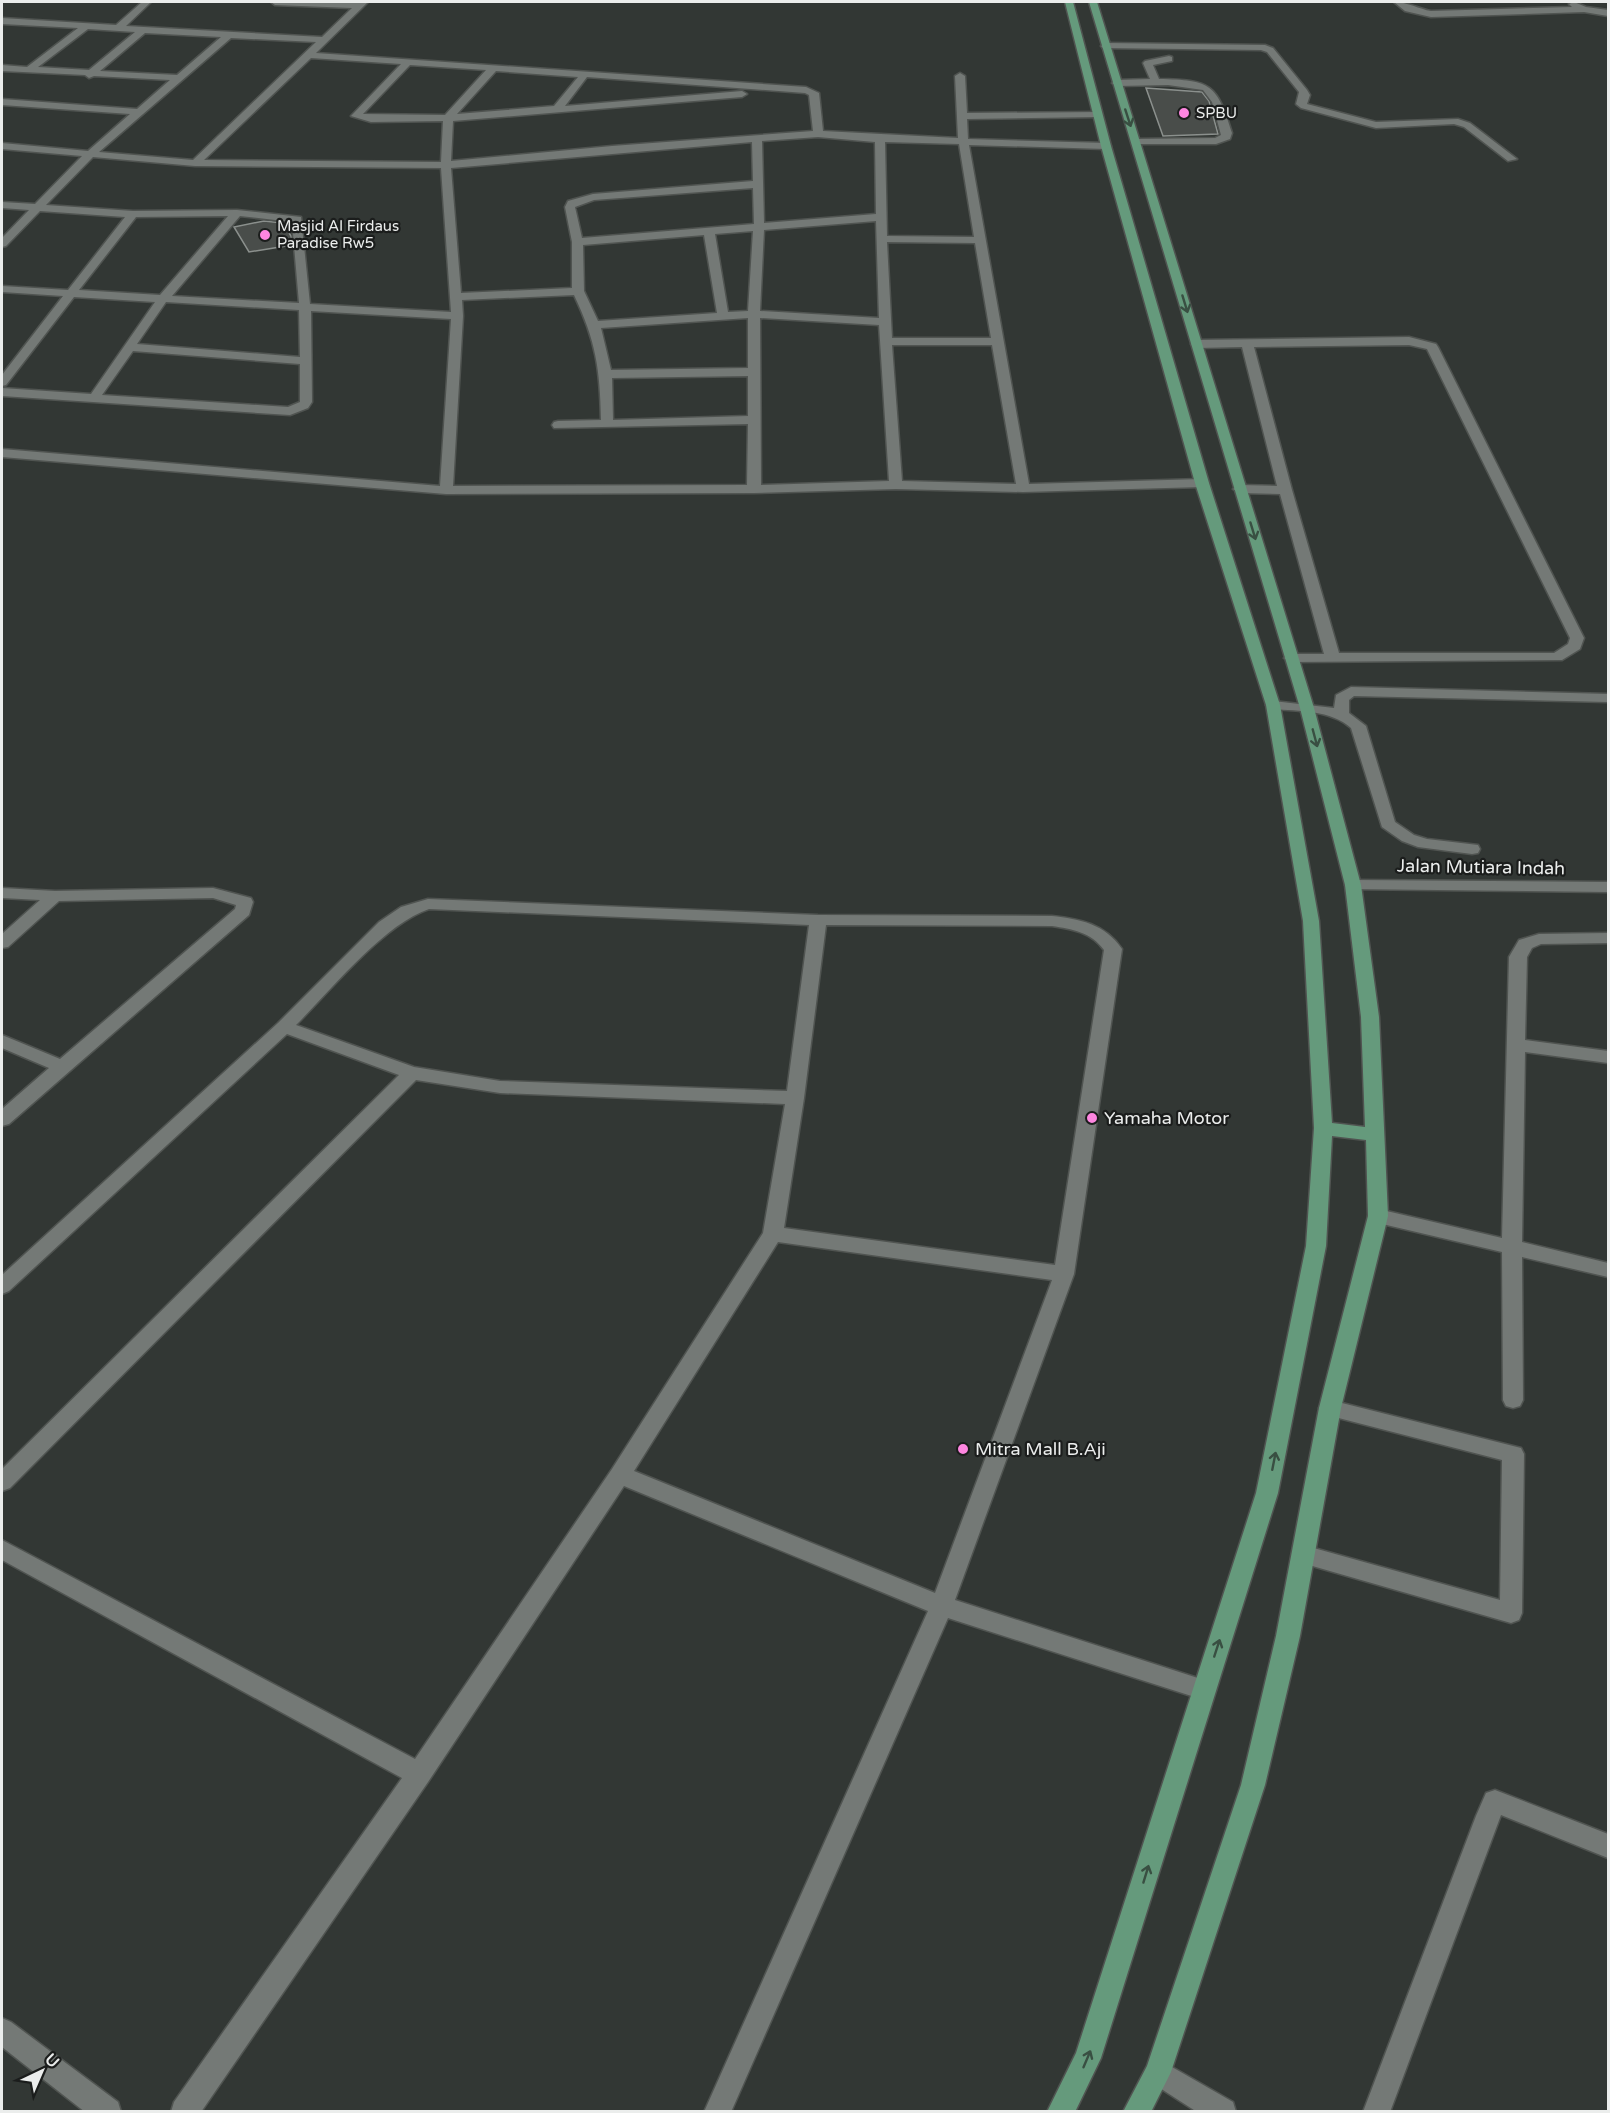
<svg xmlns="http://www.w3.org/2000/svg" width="1610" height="2113" viewBox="0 0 1610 2113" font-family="'Varela Round',sans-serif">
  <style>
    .building { fill: #494d4a; stroke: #8b908d; stroke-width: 1.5 }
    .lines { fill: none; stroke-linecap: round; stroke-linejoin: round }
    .minor-casing { stroke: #505451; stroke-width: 3 }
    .major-casing { stroke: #505451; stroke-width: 3 }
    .minor { fill: #747976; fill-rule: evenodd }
    .major { fill: #659a7c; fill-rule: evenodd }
    .oneway { stroke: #394f42 }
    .poi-dot { fill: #fe86e0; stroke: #1b1d1c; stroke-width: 2 }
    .labels { text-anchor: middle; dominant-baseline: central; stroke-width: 4.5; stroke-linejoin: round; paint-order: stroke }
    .far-poi-label { font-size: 15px; fill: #ebedec; stroke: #1b1d1c; text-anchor: start }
    .street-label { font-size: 18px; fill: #ebedec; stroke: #1b1d1c }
    .poi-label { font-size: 18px; fill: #ebedec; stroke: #1b1d1c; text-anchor: start }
  </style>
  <rect width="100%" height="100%" fill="#323734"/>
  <g class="building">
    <path d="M1146 88 1202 92 1209 101 1218 134 1163 136Z"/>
    <path d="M264 221 283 223 291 236 292 245 249 252 234 227Z"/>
  </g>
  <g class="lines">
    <g class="minor-casing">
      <g id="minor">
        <path d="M142 2H151L126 26 322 37 352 8 275 5 271 2H368L316 53 806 87 819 93 823 131 958 138 955 76 960 73 965 76 967 113 1100 112 1102 114 1097 117 967 119 968 139 1106 143 1111 146 1106 149 969 145 1029 484 1202 479 1209 483 1202 487 1023 492 896 489 754 493 446 494 2 457V449L440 486 451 319 311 311 312 402 308 408 290 415 2 396V388L91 394 155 302 74 297 6 385 2 386V375L63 296 2 292V286L68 290 125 217 40 211 6 246 2 247V238L29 210 2 208V202L35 204 82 156 2 149V143L88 151 130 114 2 105V99L137 109 170 80 94 76 89 78 85 75 2 71V65L27 67 78 28 2 24V18L116 25ZM88 29 135 32 89 70 38 67ZM145 33 221 37 177 75 100 71ZM231 38 316 42 193 160 99 152ZM311 58 401 64 351 116 371 122 443 121 441 162 204 160ZM410 65 486 70 445 115 363 114ZM496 71 578 77 554 106 457 114ZM587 77 805 93 809 95 813 131 612 146 451 161 453 121 742 97 747 94 742 91 565 106ZM818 137 875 142 876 214 764 223 762 141ZM752 142 753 181 593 194 568 201 565 207 572 242V288L461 293 451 168ZM885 142 959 144 974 237 887 236ZM93 157 195 166 441 168 451 312 310 304 301 217 237 210 133 211 46 205ZM753 188 754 224 582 238 575 207 594 200ZM228 216 160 295 79 290 136 217ZM240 216 292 222 299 303 172 296ZM876 221 879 318 760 311 764 230ZM753 231 748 311 728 312 715 234ZM704 235 717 313 598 321 584 291 583 245ZM887 242 975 243 991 338H892ZM574 295C596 341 600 369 601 420L558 421 554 422 552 425 554 428 748 424 747 485 453 486 463 316 462 300ZM166 302 299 310 300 357 137 344ZM748 318V368L611 370 601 328ZM760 318 879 325 889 481 761 485ZM892 345H992L1016 484 902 481ZM133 351 300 364V402L288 407 102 395ZM748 376V416L613 420 612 378Z"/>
        <path d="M1394 2C1405 1 1419 9 1431 11L1572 7 1569 4 1574 2 1586 7 1608 10V16L1584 12 1431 17 1405 11Z"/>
        <path d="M1106 43 1265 45 1273 48 1307 90 1310 95 1307 104 1376 122 1458 119 1470 123 1517 159 1508 161 1464 127 1454 124 1376 128 1301 108 1296 104 1299 92 1267 52 1261 50 1103 48 1101 46Z"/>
        <path d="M1169 56 1172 57V61L1153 65 1159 79C1211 80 1217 84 1232 133L1230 139 1216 144H1132V140L1136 139 1215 138 1221 135 1212 102 1203 90 1168 85 1117 86 1112 83 1117 80 1150 79 1143 63 1145 61Z"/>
        <path d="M1409 337 1436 344 1438 347 1584 638 1580 649 1562 660 1291 662 1284 658 1291 654H1324L1280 494 1240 493 1233 489 1240 485 1277 486 1242 347 1197 348 1191 344 1197 340ZM1409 345 1427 349 1570 638 1568 644 1554 653H1339L1292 490 1254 347Z"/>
        <path d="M1351 687 1608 694V702L1354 696 1349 700V713L1366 726 1395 822 1414 835 1427 839 1478 845 1480 849 1478 853 1472 854 1418 847 1402 841 1382 827 1351 728C1331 710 1299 711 1273 709L1266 705 1273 701 1334 708 1336 695Z"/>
        <path d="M1353 880 1608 882V892L1347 889 1345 885 1347 881Z"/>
        <path d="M2 888 55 891 213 888 251 898 253 902 249 915 9 1124 2 1126V1109L49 1068 2 1048V1035L60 1059 235 909 236 905 213 898 59 901 8 947 2 948V934L40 900 2 898Z"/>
        <path d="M428 899 818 915 1052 916C1080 919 1105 924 1122 949L1074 1274 955 1600 1204 1680 1212 1683 1216 1690 1212 1697 1204 1700 948 1618 731 2112H704L928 1611 624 1486 428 1782 201 2112H171L174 2102 402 1778 2 1560V1540L415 1759 612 1469 763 1233 785 1104 500 1093 416 1080 10 1488 2 1491V1469L399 1075 287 1034 9 1291 2 1294V1275L278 1023 379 922 401 907ZM429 909 809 925 787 1091 500 1081 414 1067 296 1025C331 990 384 924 429 909ZM826 925 1052 926C1072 929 1091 932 1104 950L1055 1265 784 1228 804 1098ZM778 1242 1052 1280 935 1593 634 1471Z"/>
        <path d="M1608 933V943L1541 944 1532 948 1527 957 1525 1040 1608 1051V1063L1525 1052 1522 1242 1608 1263V1277L1522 1257 1523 1400 1520 1406 1513 1408 1506 1406 1503 1400 1502 1252 1378 1223 1371 1221 1368 1216 1371 1211 1378 1209 1502 1238 1509 957 1519 940 1539 934Z"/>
        <path d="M1330 1400 1521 1448 1524 1454 1522 1613 1519 1620 1511 1623 1295 1561 1292 1554 1295 1547 1303 1545 1500 1600 1502 1460 1323 1414 1319 1408 1323 1402Z"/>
        <path d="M1495 1790 1608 1834V1858L1501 1815 1390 2112H1363L1476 1816 1486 1793Z"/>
        <path d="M2 2018 11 2022 118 2102 121 2112H85L2 2047Z"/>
        <path d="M1158 2059 1233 2102 1236 2112H1197L1149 2081 1145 2072 1149 2063Z"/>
      </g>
    </g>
    <g class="major-casing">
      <path id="major" d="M1065 2H1073L1111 146 1209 483 1280 705 1319 921 1332 1123 1365 1127 1361 1017 1345 885 1300 708 1089 2H1097L1314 708 1361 885 1379 1017 1388 1216 1341 1408 1300 1636 1265 1785 1171 2072 1151 2112H1123L1147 2066 1241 1785 1276 1636 1319 1408 1368 1216 1366 1140 1332 1136 1326 1246 1278 1493 1101 2058 1075 2112H1047L1076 2053 1256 1493 1306 1246 1314 1128 1303 921 1266 705 1195 483 1101 146Z"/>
    </g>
    <use href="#minor" class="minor"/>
    <use href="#major" class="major"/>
  </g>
  <defs><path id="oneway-shaft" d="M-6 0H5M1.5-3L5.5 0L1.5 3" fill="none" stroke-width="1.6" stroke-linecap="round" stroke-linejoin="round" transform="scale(1.5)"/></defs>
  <g class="oneway">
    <use href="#oneway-shaft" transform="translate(1128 118) rotate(72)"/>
    <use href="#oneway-shaft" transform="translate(1185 304) rotate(73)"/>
    <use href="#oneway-shaft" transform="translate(1253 531) rotate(73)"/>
    <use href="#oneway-shaft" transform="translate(1315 738) rotate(75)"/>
    <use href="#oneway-shaft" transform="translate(1274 1461) rotate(-79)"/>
    <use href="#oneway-shaft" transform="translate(1217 1648) rotate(-72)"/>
    <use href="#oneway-shaft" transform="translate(1146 1874) rotate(-73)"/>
    <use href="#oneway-shaft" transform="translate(1087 2059) rotate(-67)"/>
  </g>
  <g class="poi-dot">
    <circle cx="1184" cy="113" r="6"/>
    <circle cx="265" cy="235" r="6"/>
    <circle cx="1092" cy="1118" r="6"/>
    <circle cx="963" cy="1449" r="6"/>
  </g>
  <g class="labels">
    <g class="far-poi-label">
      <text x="1196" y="113">SPBU</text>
      <text x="277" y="226">Masjid Al Firdaus<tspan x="277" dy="17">Paradise Rw5</tspan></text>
    </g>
    <g class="street-label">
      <text transform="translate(1481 867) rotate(1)">Jalan Mutiara Indah</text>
    </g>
    <g class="poi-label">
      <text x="1104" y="1118">Yamaha Motor</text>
      <text x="975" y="1449">Mitra Mall B.Aji</text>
    </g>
  </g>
  <rect width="1610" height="2113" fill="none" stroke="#ebedec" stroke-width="6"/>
  <g transform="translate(42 2071) rotate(44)" stroke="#1b1d1c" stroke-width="4.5" paint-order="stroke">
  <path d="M0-4.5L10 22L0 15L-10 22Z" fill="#ebedec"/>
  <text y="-9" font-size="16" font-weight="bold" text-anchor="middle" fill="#ebedec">U</text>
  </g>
</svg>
